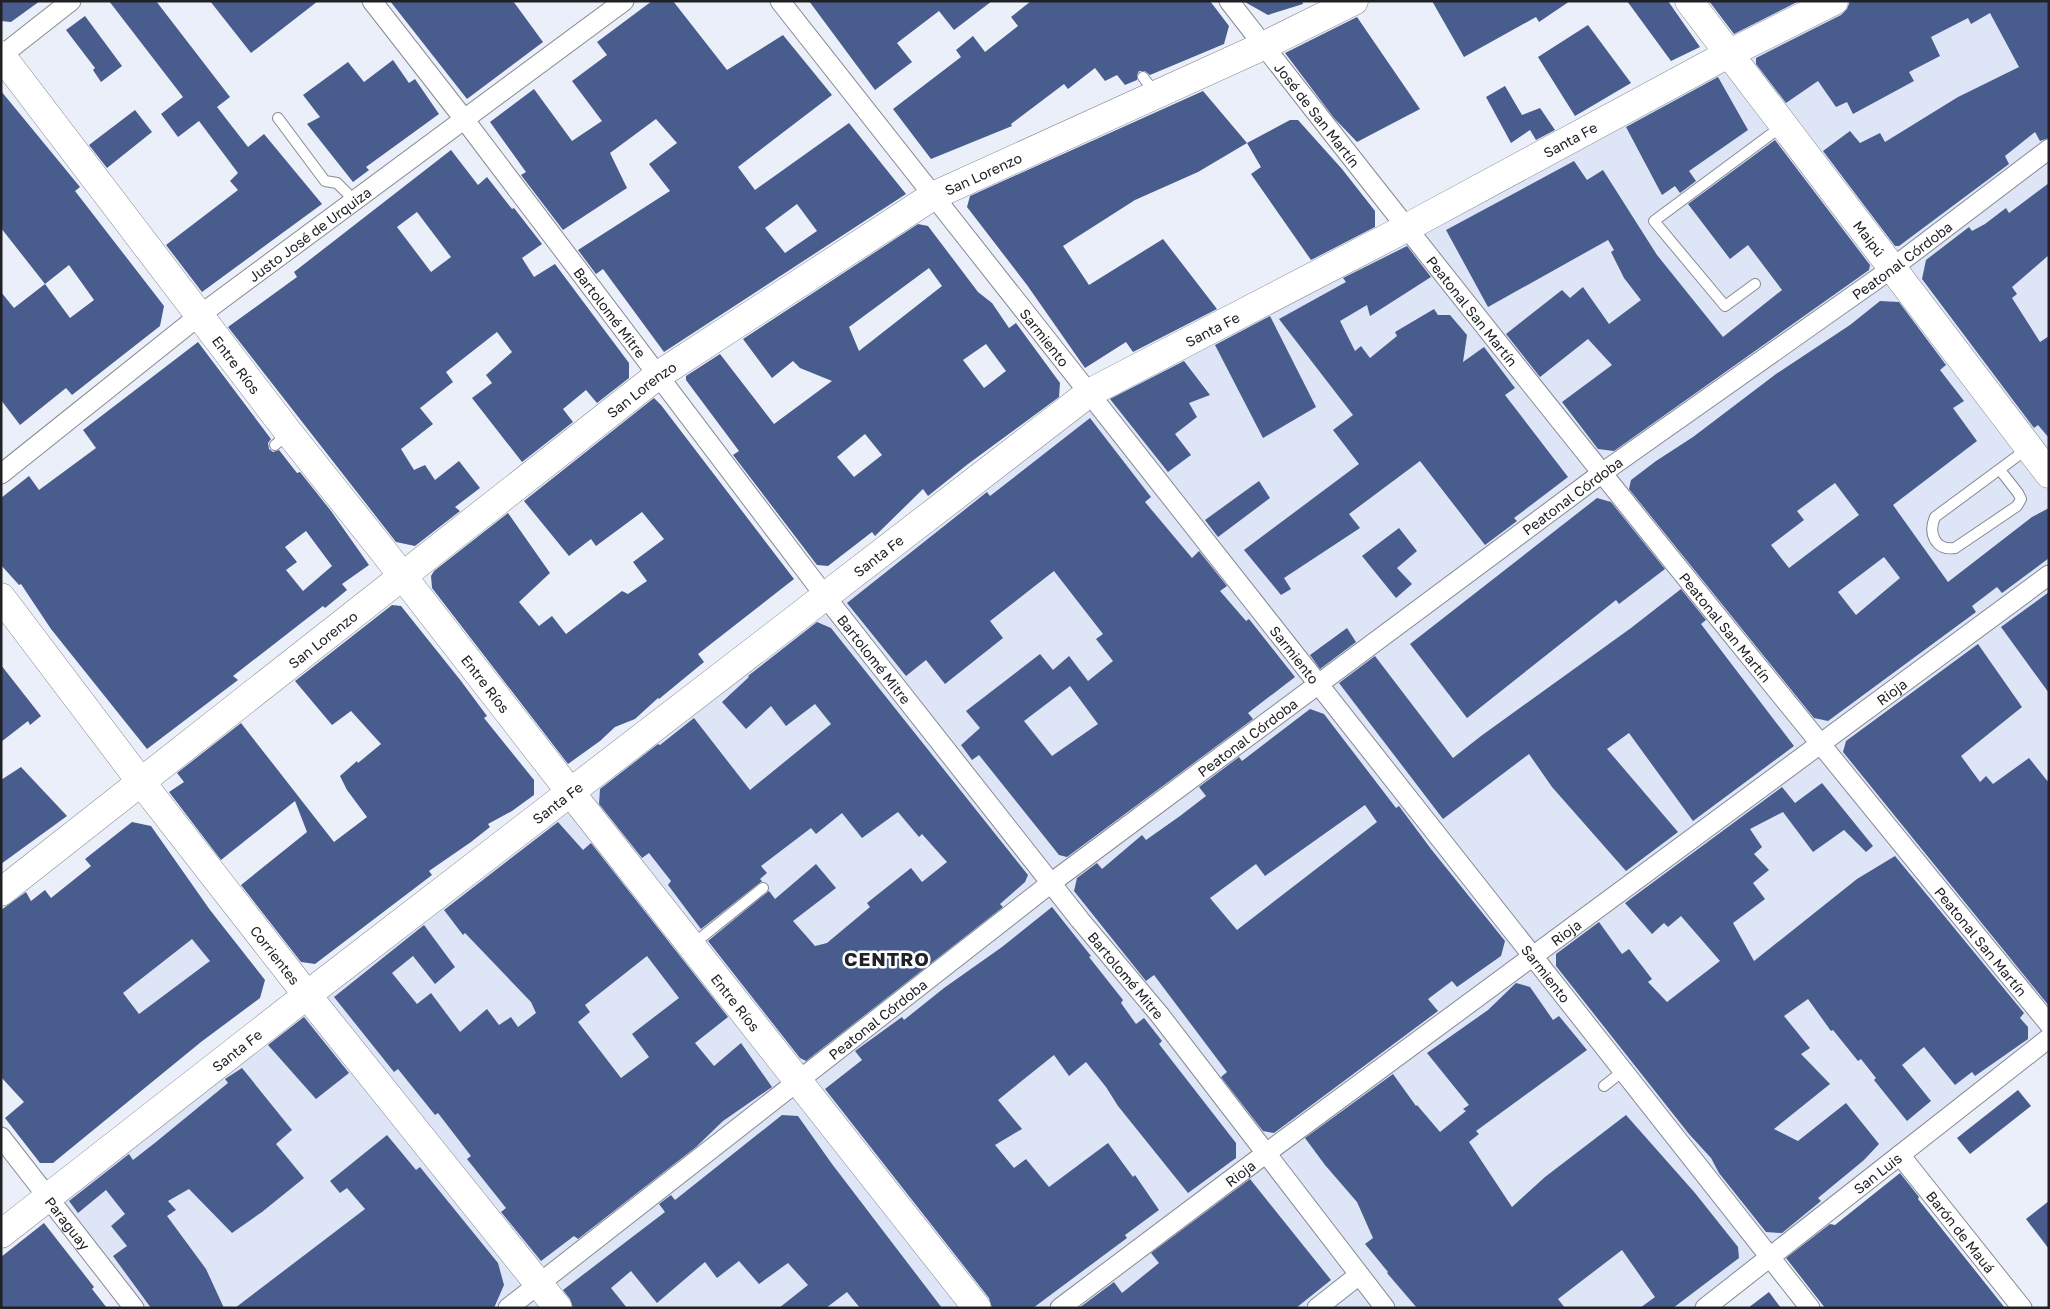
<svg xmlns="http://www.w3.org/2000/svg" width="2050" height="1309" viewBox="0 0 2050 1309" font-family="'Golos Text',sans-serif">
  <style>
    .built { fill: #dee5f6 }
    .building { fill: #495c8e; fill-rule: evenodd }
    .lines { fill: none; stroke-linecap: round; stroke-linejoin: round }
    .lane-casing { stroke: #868a93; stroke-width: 12 }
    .street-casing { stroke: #868a93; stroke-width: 21 }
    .secondary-casing { stroke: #868a93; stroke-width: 29 }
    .lane { stroke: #fff; stroke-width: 10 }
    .street { stroke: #fff; stroke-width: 19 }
    .secondary { stroke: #fff; stroke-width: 28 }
    .labels { text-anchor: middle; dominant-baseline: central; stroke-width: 5; stroke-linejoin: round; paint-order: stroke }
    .street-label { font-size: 14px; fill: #202125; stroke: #fcfdff }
    .district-label { font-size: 19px; font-weight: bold; letter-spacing: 1px; fill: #202125; stroke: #fcfdff }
  </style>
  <rect width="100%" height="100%" fill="#ebeff9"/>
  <g class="built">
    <path d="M1834 1H2049V1038L1705 1308H134L48 1197 1089 393Z"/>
    <path d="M210 910 251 964 138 1053 93 980 174 934Z"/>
  </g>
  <g class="building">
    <path d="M1 1H40L11 22 1 21Z"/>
    <path d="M109 1H156L230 97 217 107 248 147 264 134 322 204 202 292 166 245 238 190 230 181 238 173 199 121 178 137 161 114 183 97Z"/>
    <path d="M210 1H318L251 53Z"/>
    <path d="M390 1H513L543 42 467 99Z"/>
    <path d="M652 1H673L727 70 783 35 832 95 738 167 755 190 849 123 906 194 664 352 603 269 596 274 578 250 670 191 649 164 677 143 656 119 610 153 627 188 563 230 521 175 526 172 490 122 534 89 572 141 602 121 572 81 607 55 597 42ZM797 204 817 231 785 253 765 228Z"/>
    <path d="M809 1H992L954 30 939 11 897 43 912 62 875 90Z"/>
    <path d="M1031 1H1210L1229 26 1224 44 1150 75 1145 71H1139L1137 75V80L1125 85 1117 75 1105 81 1095 68 1068 89 1064 84 1011 124 1012 126 931 159 893 109 961 57 956 50 973 36 985 52 1018 26 1011 17Z"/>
    <path d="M1243 1H1302L1303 4 1268 15Z"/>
    <path d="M1432 1H1570L1539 22 1536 17 1464 57Z"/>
    <path d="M1627 1H1668L1700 47 1671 61Z"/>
    <path d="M1709 1H1799L1734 34Z"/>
    <path d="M1850 1H2049V138L2040 141 2035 132 2005 156 2009 164 1899 246H1895L1823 151 1850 131 1860 143 1880 133 1885 142 1958 97 2019 67 1990 13 1971 24 1968 18 1931 37 1940 56 1909 72 1914 81 1853 114 1847 102 1836 107 1818 81 1786 103 1756 64V58L1841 15 1847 9Z"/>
    <path d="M85 16 122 66 101 82 93 70 95 68 66 30Z"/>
    <path d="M1357 17 1420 109 1357 142 1334 118 1285 53Z"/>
    <path d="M1588 25 1631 83 1575 116 1538 57Z"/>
    <path d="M393 60 409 83 415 79 439 114 366 167 369 170 353 182 307 124 320 117 303 95 348 62 364 82Z"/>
    <path d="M1718 77 1748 130 1689 171 1696 181 1680 193 1675 186 1662 195 1626 127Z"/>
    <path d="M1505 86 1522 115 1540 108 1555 130 1536 140 1530 130 1511 143 1486 97Z"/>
    <path d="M1 91 80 187 75 191 164 306 160 326 72 395 66 388 20 425 1 400V292L14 308 45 284 1 228ZM69 265 94 300 70 318 45 284Z"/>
    <path d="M1203 91 1247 143 1198 172 1135 200 1063 246 1089 285 1163 239 1217 309 1133 352 1126 342 1085 368 1027 285 967 207 970 196Z"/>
    <path d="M135 110 152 132 107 168 89 145Z"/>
    <path d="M1290 120H1298L1342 169 1375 211V227L1311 260 1251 174 1261 167 1247 143Z"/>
    <path d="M1775 140 1870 265 1869 270 1614 451 1598 449 1562 402 1612 365 1588 339 1540 377 1506 334 1562 290 1570 298 1583 287 1609 324 1641 300 1624 278 1611 252 1614 250 1608 240 1488 307 1446 230 1574 161 1587 180 1603 170 1657 255 1723 337 1782 290 1748 245 1730 259 1688 204Z"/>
    <path d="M451 150 478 185 487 177 512 209 514 208 542 244 522 258 534 277 555 264 629 363V378L597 403 586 390 563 409 573 422 522 462 472 398 492 383 486 375 512 352 497 332 446 372 453 382 420 408 433 424 401 449 414 470 425 465 435 480 459 461 480 488 455 507 460 511 415 546 396 542 228 327 297 277 294 272ZM417 212 451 257 431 272 397 227Z"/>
    <path d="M2049 183V255L2012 287 2017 294 2012 298 2040 342 2049 336V438L2038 425 2034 428 1922 279 1926 260 1969 227 1972 231 1985 224 2006 208 2009 213Z"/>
    <path d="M918 224 928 226 978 292 992 303 1009 328 1016 323 1060 383 1059 397 968 464 928 496 923 489 875 536 872 532 828 566 817 565 733 455 739 451 686 380V376L720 354 774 424 832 381 800 368 793 361 772 378 743 339ZM929 268 942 286 859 351 849 327ZM986 344 1006 371 984 388 963 360ZM865 434 882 455 854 477 837 457Z"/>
    <path d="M1407 246 1431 277 1370 316 1367 305 1340 321 1355 351 1361 346 1370 358 1397 336 1395 332 1434 309 1438 315H1450L1467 335 1463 362 1484 347 1515 388 1505 395 1568 477 1514 518 1517 521 1485 545 1420 461 1349 514 1360 528 1284 578 1291 589 1281 595 1244 550 1359 464 1333 430 1353 415 1279 319 1346 282 1343 278Z"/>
    <path d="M1880 301 1899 302 1946 365 1940 370 1964 401 1953 408 1977 441 1893 505 1948 582 2032 517 2049 508V558L2002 593 1997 587 1972 606 1976 612 1828 721 1814 718 1629 489 1631 480 1656 461 1693 437 1776 374 1850 325ZM1835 483 1859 515 1789 568 1771 545 1804 520 1797 511ZM1884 557 1900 578 1856 615 1838 592Z"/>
    <path d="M1270 316 1316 407 1263 438 1215 345Z"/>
    <path d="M198 342 271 439 268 443 269 449 273 452 279 450 297 473 300 472 331 511 369 565 342 584 347 590 325 608 323 606 233 676 238 680 147 749 51 629 21 584 19 585 1 565V498L29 476 39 490 96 448 83 430ZM306 531 332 566 303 591 286 570 297 562 285 547Z"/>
    <path d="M1184 361 1210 395 1189 403 1197 417 1175 434 1191 455 1168 472 1110 399Z"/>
    <path d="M654 398 661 405 794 579 698 654 704 662 659 699 658 698 635 719 615 727 600 741 568 764 432 588 431 576 434 571 508 513 550 573 519 602 539 626 552 616 566 634 622 591 628 594 647 581 633 562 664 539 642 512 596 546 591 539 569 556 524 501Z"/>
    <path d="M1090 418 1151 497 1145 502 1192 558 1199 551 1227 586 1220 591 1246 621 1249 619 1295 677 1248 713 1253 719 1067 857 1059 855 979 755 972 760 961 745 980 728 966 711 1040 654 1053 670 1069 656 1088 681 1113 661 1096 639 1103 634 1054 571 990 621 1003 638 945 684 926 660 906 676 847 603 987 492 990 496ZM1070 686 1098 724 1052 756 1024 721Z"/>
    <path d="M1259 481 1270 498 1218 537 1205 520Z"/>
    <path d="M1597 498 1611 502 1665 569 1619 604 1616 600 1467 718 1410 644Z"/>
    <path d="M1399 528 1417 551 1397 568 1412 584 1396 598 1362 556Z"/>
    <path d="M1681 589 1706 620 1701 624 1794 746 1693 821 1629 733 1607 749 1678 832 1626 871 1552 787 1529 754 1443 819 1339 683 1375 656 1453 758 1481 736 1631 628Z"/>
    <path d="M2049 592V693L2001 627Z"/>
    <path d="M392 605 401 606 461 681 487 716 484 718 534 780V795L512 811 488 824 490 827 471 842 429 871 432 875 315 964 301 962 241 885 307 832 295 801 221 860 169 792 184 782 177 773 241 723 334 842 367 817 347 790 340 776 357 761 358 763 381 744 351 711 332 725 295 681Z"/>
    <path d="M817 622 831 628 1028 875 1025 882 1000 904 1003 907 806 1061 800 1058 708 941 769 891 775 899 816 864 836 888 793 921 815 946 827 943 870 907 867 903 911 868 922 882 947 862 922 834 919 837 898 812 862 838 842 813 816 834 811 828 761 866 767 873 760 879 762 881 701 929 668 885 671 881 649 853 642 858 599 804 600 789 658 744 660 745 694 718 750 790 831 724 815 704 786 726 771 706 746 729 722 702 749 677 748 676Z"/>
    <path d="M1347 628 1356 642 1320 669 1310 655Z"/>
    <path d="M1978 644 2022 707 1961 756 1980 782 1986 776 1993 784 2029 758 2049 783V1006L1843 752 1846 741Z"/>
    <path d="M1 665 41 716 30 725 28 721 1 742Z"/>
    <path d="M1310 709 1324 714 1396 808 1399 806 1431 849 1505 941 1501 956 1457 987 1452 981 1428 999 1438 1011 1274 1133 1263 1131 1221 1077 1227 1072 1154 975 1146 981 1074 891 1077 878 1097 863 1102 869 1142 835 1146 840 1180 816 1206 796 1199 787 1239 757 1242 761ZM1365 805 1377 822 1237 930 1210 898 1256 864 1265 876Z"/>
    <path d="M21 767 67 816 1 864V780Z"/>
    <path d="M1822 783 1873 846 1866 852 1844 830 1813 852 1783 812 1750 829 1762 847 1754 854 1769 870 1753 883 1765 899 1733 923 1754 961 1857 879 1895 856 2024 1013 2020 1018 2028 1027V1039L1975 1076 1972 1072 1955 1085 1924 1047 1902 1065 1931 1101 1907 1121 1874 1080 1876 1078 1861 1059 1858 1061 1833 1030 1831 1031 1808 999 1784 1016 1810 1048 1801 1054 1830 1084 1774 1129 1798 1141 1846 1103 1879 1144 1864 1160 1818 1198 1821 1201 1782 1233 1766 1232 1719 1173 1711 1158 1689 1134 1556 966V954L1599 922 1622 954 1629 949 1652 979 1648 982 1667 1002 1720 961 1681 916 1668 927 1664 923 1652 934 1625 903 1782 787 1795 803Z"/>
    <path d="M132 822 151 826 210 910 265 980 260 998 201 1042 53 1163H40L5 1118 24 1102 1 1077V910L26 892 31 901 45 890 51 898 91 866 85 859ZM192 939 210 961 139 1014 123 993Z"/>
    <path d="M558 822 583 850 591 843 728 1017 695 1043 714 1066 741 1043 772 1087 723 1121 696 1147 578 1239 574 1236 541 1261 501 1212 506 1208 467 1159 471 1156 438 1113 435 1115 398 1069 394 1072 334 997 424 925 455 967 435 984 413 956 392 973 417 1004 431 993 460 1032 487 1009 499 1025 511 1017 518 1027 536 1013 531 1002 465 933 463 935 444 910ZM647 956 679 998 632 1034 649 1057 621 1078 578 1022 590 1012 585 1005Z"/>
    <path d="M1052 907 1091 956 1089 957 1123 1000 1121 1003 1136 1024 1144 1018 1162 1041 1159 1044 1236 1143V1158L1188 1193 1118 1106 1106 1087 1086 1062 1069 1076 1054 1055 998 1100 1022 1129 995 1145 1014 1168 1026 1159 1049 1187 1108 1143 1133 1177 1135 1175 1159 1210 1125 1235 1127 1238 1033 1308H992L989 1298 825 1089 862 1060 855 1051 902 1017 904 1020 944 988 1002 947Z"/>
    <path d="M1516 983 1530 987 1553 1020 1559 1016 1587 1050 1476 1131 1479 1134 1469 1142 1512 1207 1545 1177 1626 1115 1695 1193 1738 1247 1739 1258 1673 1308H1640L1655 1297 1622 1250 1558 1299 1565 1308H1417L1387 1273 1388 1272 1365 1244 1373 1238 1357 1202 1325 1165 1305 1138 1393 1074 1416 1106 1417 1105 1440 1132 1466 1111 1463 1109 1469 1105 1427 1053 1488 1010Z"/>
    <path d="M304 1017 349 1073 316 1099 268 1045Z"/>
    <path d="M242 1068 292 1130 276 1144 304 1178 262 1212 232 1233 189 1189 168 1201 176 1210 167 1216 206 1269 224 1308H151L113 1256 127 1246 111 1226 125 1214 106 1190 78 1213 69 1201 129 1154 133 1160 156 1142 228 1083 225 1079Z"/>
    <path d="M2018 1090 2031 1106 1970 1154 1957 1138Z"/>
    <path d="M782 1115 798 1116 832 1164 942 1308H860L847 1292 826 1308H779L808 1285 788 1263 759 1284 739 1261 717 1278 705 1262 657 1303 631 1271 611 1288 627 1308H573L570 1299 563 1290 665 1212 659 1204 671 1195 675 1200Z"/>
    <path d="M387 1135 416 1170 420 1167 498 1263 504 1285 494 1308H235L365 1209 347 1188 340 1193 330 1181Z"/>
    <path d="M1900 1173 1919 1197 1918 1199 2005 1308H1825L1786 1258 1830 1224 1835 1225Z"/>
    <path d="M1250 1179 1331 1280 1296 1308H1079L1114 1282 1122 1293 1159 1263 1151 1253Z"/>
    <path d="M2049 1201V1249L2026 1219Z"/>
    <path d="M44 1223 94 1287 92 1289 107 1308H1V1257Z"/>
    <path d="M1769 1292 1781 1308H1748Z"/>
  </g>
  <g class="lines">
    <g class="lane-casing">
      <g id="lane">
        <path d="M1143 77 1155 93"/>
        <path d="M278 118 325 181 337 183 354 200"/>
        <path d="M1755 284 1725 306 1654 221 1782 126"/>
        <path d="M275 445 288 434"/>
        <path d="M2000 470 2018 493 2021 499 2017 506 1955 548C1935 551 1928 533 1935 517L2027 449"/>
        <path d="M692 945 763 888"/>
        <path d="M1604 1086 1623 1071"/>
      </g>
    </g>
    <g class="street-casing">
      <g id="street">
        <path id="s1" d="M372 1 464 119 825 596 1080 920 1159 1014 1385 1308"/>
        <path id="s2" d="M780 1 1810 1308"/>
        <path id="s3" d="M1229 1C1497 346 1772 686 2049 1024"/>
        <path d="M1 56 71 1"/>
        <path id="s4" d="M1 474 200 315 624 1"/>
        <path id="s5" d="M1 1137 134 1308"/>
        <path id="s6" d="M1900 1155 2022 1308"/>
        <path id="s7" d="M508 1308 1051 883 1602 473 1891 269 2049 149"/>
        <path id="s8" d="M1060 1308 1265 1154 2049 575"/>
        <path d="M1317 1308 1359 1275"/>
        <path id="s9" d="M1705 1308 2049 1038"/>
      </g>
    </g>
    <g class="secondary-casing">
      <g id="secondary">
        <path id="s10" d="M1689 1 2049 474"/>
        <path id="s11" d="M1 55 289 433 380 547 571 793 977 1308"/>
        <path id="s12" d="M1 597 141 782 307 995 558 1308"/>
        <path id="s13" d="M1 892 657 376 933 196 1263 46 1354 1"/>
        <path id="s14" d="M1 1234 307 995 1089 393 1406 228 1728 54 1834 1"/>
      </g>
    </g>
    <use href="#lane" class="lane"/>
    <use href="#street" class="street"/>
    <use href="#secondary" class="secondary"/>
  </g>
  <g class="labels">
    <g class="street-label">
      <text stroke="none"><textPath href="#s3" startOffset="144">José de San Martín</textPath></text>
      <text stroke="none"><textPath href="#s14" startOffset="1919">Santa Fe</textPath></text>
      <text stroke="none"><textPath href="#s13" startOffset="1219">San Lorenzo</textPath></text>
      <text stroke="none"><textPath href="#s4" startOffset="391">Justo José de Urquiza</textPath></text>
      <text stroke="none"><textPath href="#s10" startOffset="298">Maipú</textPath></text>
      <text stroke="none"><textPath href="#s7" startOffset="1744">Peatonal Córdoba</textPath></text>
      <text stroke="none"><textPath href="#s3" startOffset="394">Peatonal San Martín</textPath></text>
      <text stroke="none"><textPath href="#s1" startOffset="392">Bartolomé Mitre</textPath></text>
      <text stroke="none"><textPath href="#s14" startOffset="1514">Santa Fe</textPath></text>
      <text stroke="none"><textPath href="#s2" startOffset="428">Sarmiento</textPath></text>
      <text stroke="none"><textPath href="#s11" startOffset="389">Entre Ríos</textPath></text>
      <text stroke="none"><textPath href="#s13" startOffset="814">San Lorenzo</textPath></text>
      <text stroke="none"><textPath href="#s7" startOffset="1339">Peatonal Córdoba</textPath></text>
      <text stroke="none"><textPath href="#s14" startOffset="1109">Santa Fe</textPath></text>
      <text stroke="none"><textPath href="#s3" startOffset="799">Peatonal San Martín</textPath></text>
      <text stroke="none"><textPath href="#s13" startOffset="409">San Lorenzo</textPath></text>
      <text stroke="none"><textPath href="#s2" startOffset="832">Sarmiento</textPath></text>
      <text stroke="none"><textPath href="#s1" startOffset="828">Bartolomé Mitre</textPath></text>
      <text stroke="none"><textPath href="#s11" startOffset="794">Entre Ríos</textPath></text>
      <text stroke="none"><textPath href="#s8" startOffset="1035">Rioja</textPath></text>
      <text stroke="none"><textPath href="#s7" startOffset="934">Peatonal Córdoba</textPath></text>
      <text stroke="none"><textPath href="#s14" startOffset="704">Santa Fe</textPath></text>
      <text stroke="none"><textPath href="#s8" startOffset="630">Rioja</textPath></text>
      <text stroke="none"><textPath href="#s3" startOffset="1204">Peatonal San Martín</textPath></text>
      <text stroke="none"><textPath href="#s12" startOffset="451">Corrientes</textPath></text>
      <text stroke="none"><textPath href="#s2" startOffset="1238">Sarmiento</textPath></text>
      <text stroke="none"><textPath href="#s1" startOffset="1232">Bartolomé Mitre</textPath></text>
      <text stroke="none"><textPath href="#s11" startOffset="1199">Entre Ríos</textPath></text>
      <text stroke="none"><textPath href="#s7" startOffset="469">Peatonal Córdoba</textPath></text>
      <text stroke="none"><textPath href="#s14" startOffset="299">Santa Fe</textPath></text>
      <text stroke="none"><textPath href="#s8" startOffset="225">Rioja</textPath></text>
      <text stroke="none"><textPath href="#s9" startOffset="219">San Luis</textPath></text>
      <text stroke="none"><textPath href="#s5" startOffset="109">Paraguay</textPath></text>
      <text stroke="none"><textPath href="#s6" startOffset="98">Barón de Mauá</textPath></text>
    </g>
    <g class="district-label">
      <text x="887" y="958">CENTRO</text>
    </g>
  </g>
  <rect width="2050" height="1309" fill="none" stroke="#202125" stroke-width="5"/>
</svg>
